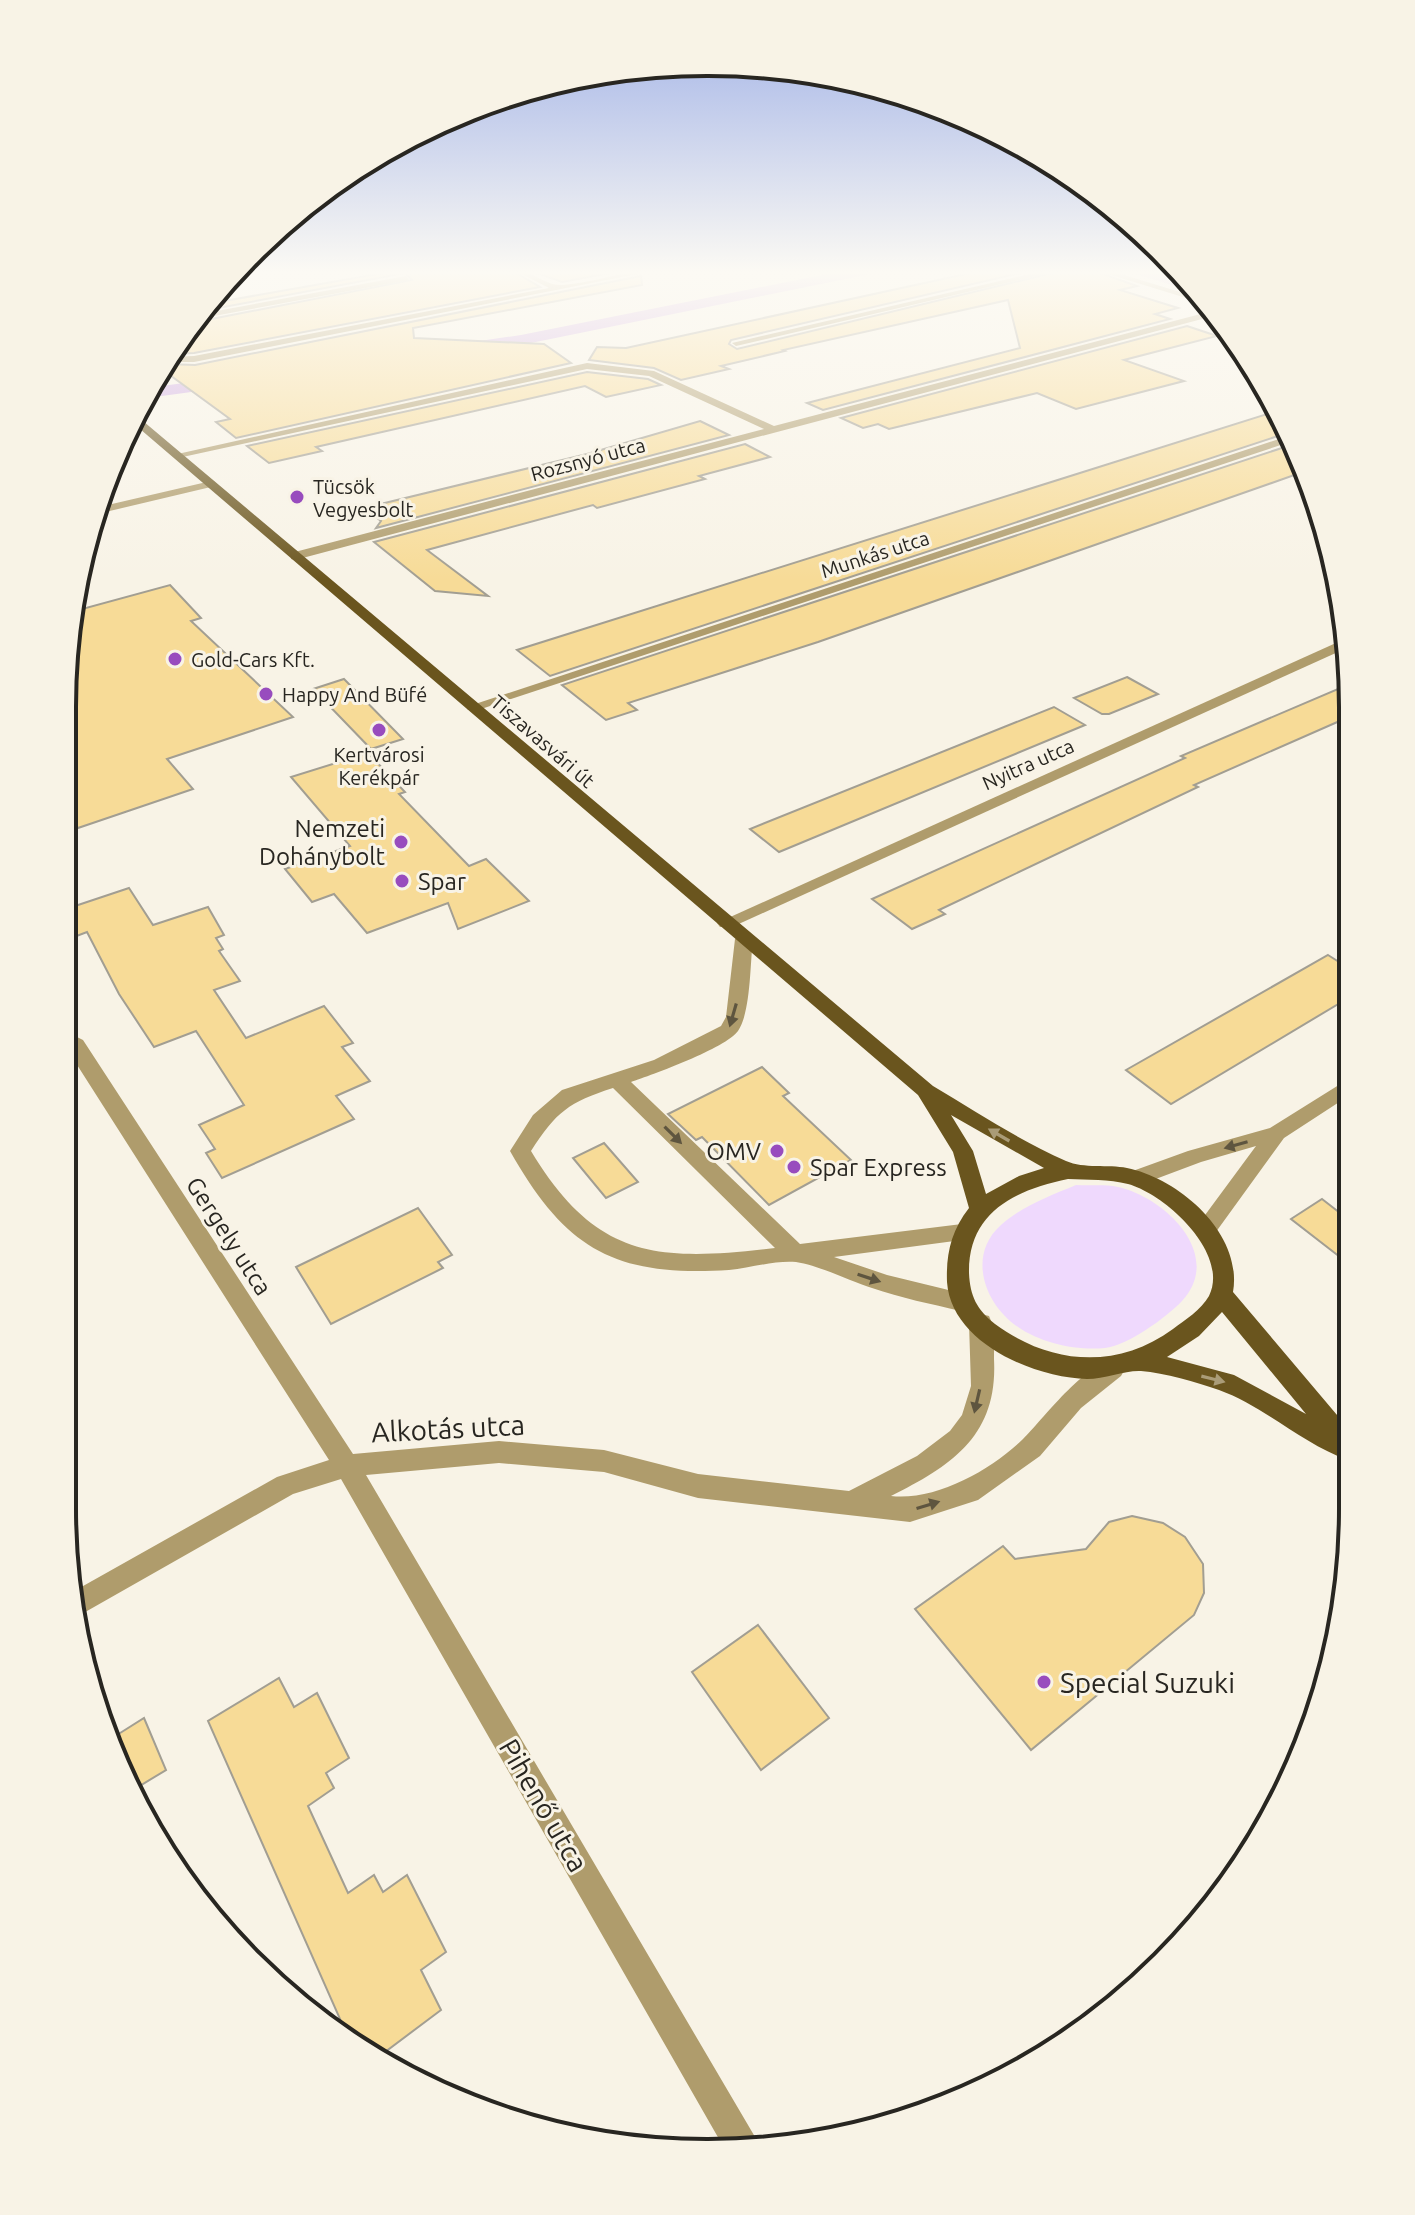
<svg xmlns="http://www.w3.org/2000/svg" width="1415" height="2215" viewBox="0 0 1415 2215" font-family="Ubuntu,sans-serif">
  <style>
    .green { fill: #efd9fd }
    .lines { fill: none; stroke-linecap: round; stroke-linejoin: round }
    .canal { fill: #cda8e3; fill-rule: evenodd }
    .building { fill: #f7db97; stroke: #a29e92; stroke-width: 2 }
    .minor { fill: #af9c6c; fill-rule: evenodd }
    .major { fill: #6a551e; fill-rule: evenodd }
    .oneway { fill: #5e553f }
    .oneway2 { fill: #aa9c78 }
    .poi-dot { fill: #984cbe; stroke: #f8f3e6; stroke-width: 3 }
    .labels { text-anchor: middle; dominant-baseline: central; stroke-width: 6; stroke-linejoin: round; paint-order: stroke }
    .far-street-label { font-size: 20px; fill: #282621; stroke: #f8f3e6 }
    .far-poi-label { font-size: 20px; fill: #282621; stroke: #f8f3e6; text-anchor: start }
    .poi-label { font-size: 24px; fill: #282621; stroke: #f8f3e6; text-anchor: end }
    .street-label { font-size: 24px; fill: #282621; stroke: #f8f3e6 }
    .near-street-label { font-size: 28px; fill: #282621; stroke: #f8f3e6 }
    .near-poi-label { font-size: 28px; fill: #282621; stroke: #f8f3e6; text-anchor: start }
    .rim { fill: none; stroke: #282621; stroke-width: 4 }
  </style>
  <rect width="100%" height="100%" fill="#f8f3e6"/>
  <path class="green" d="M1076 1185C1089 1186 1105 1184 1118 1187 1164 1197 1225 1254 1182 1301 1167 1317 1127 1346 1105 1348 1077 1351 1041 1343 1018 1327 984 1304 967 1255 1001 1225 1022 1206 1050 1196 1076 1185Z"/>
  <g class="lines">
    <g class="canal">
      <path d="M847 270H877L870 274 521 345 452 355 444 350 452 345 521 335Z"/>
      <path d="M1123 270C1147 270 1186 273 1201 294Z"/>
      <path d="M237 376 243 377 246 381 243 385 147 398 154 387Z"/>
    </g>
  </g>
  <g class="building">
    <path d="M400 270H511L540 287 194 353 173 354 191 323 412 280 405 273 213 309 207 304Z"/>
    <path d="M529 270H626L562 282Z"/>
    <path d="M984 270H1033L731 340 729 344 737 349 1065 270H1092L1137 286 1120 290 1178 308 1155 314 1170 319 823 410 807 403 1020 348 1008 300 783 350 785 351 721 366 729 369 681 380 654 368 589 360 597 347 626 348Z"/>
    <path d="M641 276 642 285 413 328 414 338 544 344 571 363 236 438 216 422 230 419 163 370 167 364 195 365Z"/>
    <path d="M1187 326 1217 336 1124 360 1184 381 1076 409 1037 393 889 429 878 424 863 428 841 418Z"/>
    <path d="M587 372 648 379 661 385 606 397 585 386 316 447 322 451 269 463 247 446Z"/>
    <path d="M1277 411 1287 433 550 676 517 650Z"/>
    <path d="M700 421 729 435 376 528 381 521 364 508 587 454Z"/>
    <path d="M745 444 770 457 699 476 705 479 597 508 593 505 427 550 488 596 435 591 374 542Z"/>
    <path d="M1291 445 1303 472 818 642 628 703 637 710 606 720 562 685Z"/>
    <path d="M170 585 201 618 191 621 293 717 167 759 193 789 78 828 66 812 67 624 71 612Z"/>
    <path d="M1127 677 1158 694 1109 714H1102L1074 698Z"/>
    <path d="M344 679 403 739 371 749 313 689Z"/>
    <path d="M1352 683 1351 716 1194 785 1198 787 939 910 945 914 912 929 872 899 1185 758 1181 756Z"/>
    <path d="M1054 707 1085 725 779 852 750 829Z"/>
    <path d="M368 753 405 792 399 794 469 866 486 859 529 901 458 929 448 903 367 933 334 894 312 902 285 869 350 846 291 777Z"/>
    <path d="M129 888 153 925 208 907 224 935 216 938 223 949 219 951 240 981 214 990 246 1038 324 1006 353 1043 342 1047 370 1081 336 1096 354 1119 222 1178 206 1153 215 1149 199 1125 244 1105 196 1031 154 1047 119 994 87 932 66 940V909Z"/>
    <path d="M1328 955 1350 969V997L1171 1104 1126 1070Z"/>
    <path d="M762 1067 789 1093 783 1096 851 1160 769 1205 702 1137 696 1140 668 1114Z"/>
    <path d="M604 1143 638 1182 606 1198 573 1158Z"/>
    <path d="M1322 1199 1349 1220V1264L1291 1219Z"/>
    <path d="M418 1208 452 1255 438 1262 443 1268 331 1324 296 1267Z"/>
    <path d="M1132 1516 1163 1523 1185 1537 1203 1564 1204 1593 1194 1615 1031 1750 915 1609 1003 1546 1015 1559 1086 1549 1109 1522Z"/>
    <path d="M758 1625 829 1718 761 1770 692 1672Z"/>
    <path d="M279 1678 294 1707 317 1693 349 1758 326 1773 334 1788 308 1806 348 1893 374 1875 383 1892 407 1875 446 1952 421 1970 441 2010 381 2055 348 2037 208 1721Z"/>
    <path d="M144 1718 166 1770 133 1790 109 1740Z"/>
  </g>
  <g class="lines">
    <g class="minor">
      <path d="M514 270C531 270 546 286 562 285 594 283 624 270 657 270L194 362H168L171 357 194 356 549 288Z"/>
      <path d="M1047 270H1062L736 346 732 343Z"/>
      <path d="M1095 270H1108L1206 300 1209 305Z"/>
      <path d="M406 276 409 280 192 320 195 315Z"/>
      <path d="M1212 311 1217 315 295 560 291 559V553L764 429 649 376 587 369 178 458 173 455 587 363 654 371 774 426Z"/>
      <path d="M1288 436 1290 442 478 710H468L466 707Z"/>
      <path d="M211 481 215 482V486L97 514 99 507Z"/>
      <path d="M1347 638 1349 647 732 927H720L717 923Z"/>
      <path d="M744 934 753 939C750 963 751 1012 738 1031 726 1048 652 1075 631 1082L800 1244 962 1224 970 1226 973 1232 970 1238 962 1240 834 1257 887 1275 969 1295 972 1302 969 1309 961 1311C931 1304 901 1298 872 1288 850 1281 818 1265 796 1262 776 1260 750 1268 729 1270 615 1277 566 1250 510 1151L533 1115 562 1090 654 1060 721 1026 726 1017 735 939ZM613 1088 775 1248C657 1262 596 1259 531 1151 556 1112 569 1102 613 1088Z"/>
      <path d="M65 1031 83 1040 353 1454 499 1441 604 1450 698 1474 849 1491 917 1456 950 1431 962 1415 971 1386 969 1323 973 1316 981 1314 989 1316C995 1328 994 1345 994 1359 998 1435 953 1465 891 1496 936 1501 991 1470 1023 1439 1043 1420 1092 1352 1121 1362L1125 1369 1121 1376 1081 1408 1040 1456 978 1500 910 1522 698 1498 604 1472 499 1463 366 1475 758 2142 723 2146 341 1479 293 1494 80 1615 76 1590 277 1477 329 1460 65 1046Z"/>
      <path d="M1350 1078V1095L1284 1138 1213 1236 1205 1238 1197 1236 1194 1230 1256 1146 1201 1162 1137 1186 1130 1184 1126 1178 1130 1172 1188 1151 1270 1128Z"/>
    </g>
    <path class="major" d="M137 416 933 1086C977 1112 1020 1141 1066 1161 1084 1169 1108 1164 1127 1168 1180 1179 1243 1234 1233 1292L1348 1428V1460C1302 1444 1264 1406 1219 1390 1196 1382 1165 1373 1141 1371 1126 1370 1105 1379 1087 1379 1035 1378 951 1343 947 1282 946 1254 951 1231 969 1208L953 1152 918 1095 133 423ZM951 1115 1044 1168 1019 1176 986 1194 973 1151ZM1068 1179C1088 1180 1109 1179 1128 1184 1165 1194 1230 1253 1209 1296 1201 1310 1185 1320 1173 1329 1117 1370 1051 1365 995 1324 977 1310 970 1296 969 1273 968 1212 1015 1190 1068 1179ZM1222 1312 1306 1414 1234 1375 1167 1357 1199 1336Z"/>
  </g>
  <defs><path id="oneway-solid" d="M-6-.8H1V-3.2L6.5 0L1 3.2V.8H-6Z" transform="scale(2)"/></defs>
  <g class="oneway">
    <use href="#oneway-solid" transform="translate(733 1015) rotate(106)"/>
    <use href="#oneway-solid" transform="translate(673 1135) rotate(45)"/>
    <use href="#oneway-solid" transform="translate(1236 1145) rotate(164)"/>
    <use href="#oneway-solid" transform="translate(869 1278) rotate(18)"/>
    <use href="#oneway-solid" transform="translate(977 1401) rotate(103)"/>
    <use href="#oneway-solid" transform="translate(928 1505) rotate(-17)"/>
  </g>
  <g class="oneway2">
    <use href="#oneway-solid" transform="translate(999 1135) rotate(-150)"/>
    <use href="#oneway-solid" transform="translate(1213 1379) rotate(14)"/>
  </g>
  <linearGradient id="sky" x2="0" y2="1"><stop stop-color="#9dafe6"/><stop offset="0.47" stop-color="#fcfaf4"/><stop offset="1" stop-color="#fcfaf4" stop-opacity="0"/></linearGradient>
  <rect width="1415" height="580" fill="url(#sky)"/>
  <g class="poi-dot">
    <circle cx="297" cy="497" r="8"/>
    <circle cx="175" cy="659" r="8"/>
    <circle cx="266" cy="694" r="8"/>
    <circle cx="379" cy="730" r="8"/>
    <circle cx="401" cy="842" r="8"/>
    <circle cx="402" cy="881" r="8"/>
    <circle cx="777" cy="1151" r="8"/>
    <circle cx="794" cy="1167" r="8"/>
    <circle cx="1044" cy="1682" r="8"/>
  </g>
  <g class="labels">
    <g class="far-street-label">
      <text transform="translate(588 459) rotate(-15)">Rozsnyó utca</text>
      <text transform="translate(875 554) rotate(-18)">Munkás utca</text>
      <text transform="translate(543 741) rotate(41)">Tiszavasvári út</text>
      <text transform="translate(1028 764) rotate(-24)">Nyitra utca</text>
    </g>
    <g class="far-poi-label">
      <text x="313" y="486">Tücsök<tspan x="313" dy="23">Vegyesbolt</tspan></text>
      <text x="191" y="659">Gold-Cars Kft.</text>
      <text x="282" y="694">Happy And Büfé</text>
      <text x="379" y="754" text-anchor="middle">Kertvárosi<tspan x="379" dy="23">Kerékpár</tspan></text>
    </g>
    <g class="poi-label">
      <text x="385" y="828">Nemzeti<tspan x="385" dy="28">Dohánybolt</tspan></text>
      <text x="418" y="881" text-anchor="start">Spar</text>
      <text x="761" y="1151">OMV</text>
      <text x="810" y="1167" text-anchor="start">Spar Express</text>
    </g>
    <g class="street-label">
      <text transform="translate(229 1236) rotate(57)">Gergely utca</text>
    </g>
    <g class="near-street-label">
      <text transform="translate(448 1428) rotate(-3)">Alkotás utca</text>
      <text transform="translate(544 1805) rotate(60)">Pihenő utca</text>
    </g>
    <g class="near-poi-label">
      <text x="1060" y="1682">Special Suzuki</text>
    </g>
  </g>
  <path d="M0 0H1415V2215H0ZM707 76H708A631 631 0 0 1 1339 707V1508A631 631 0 0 1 708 2139H707A631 631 0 0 1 76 1508V707A631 631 0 0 1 707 76Z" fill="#f8f3e6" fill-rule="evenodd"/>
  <path class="rim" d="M707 76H708A631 631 0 0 1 1339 707V1508A631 631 0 0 1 708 2139H707A631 631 0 0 1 76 1508V707A631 631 0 0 1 707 76Z"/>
</svg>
